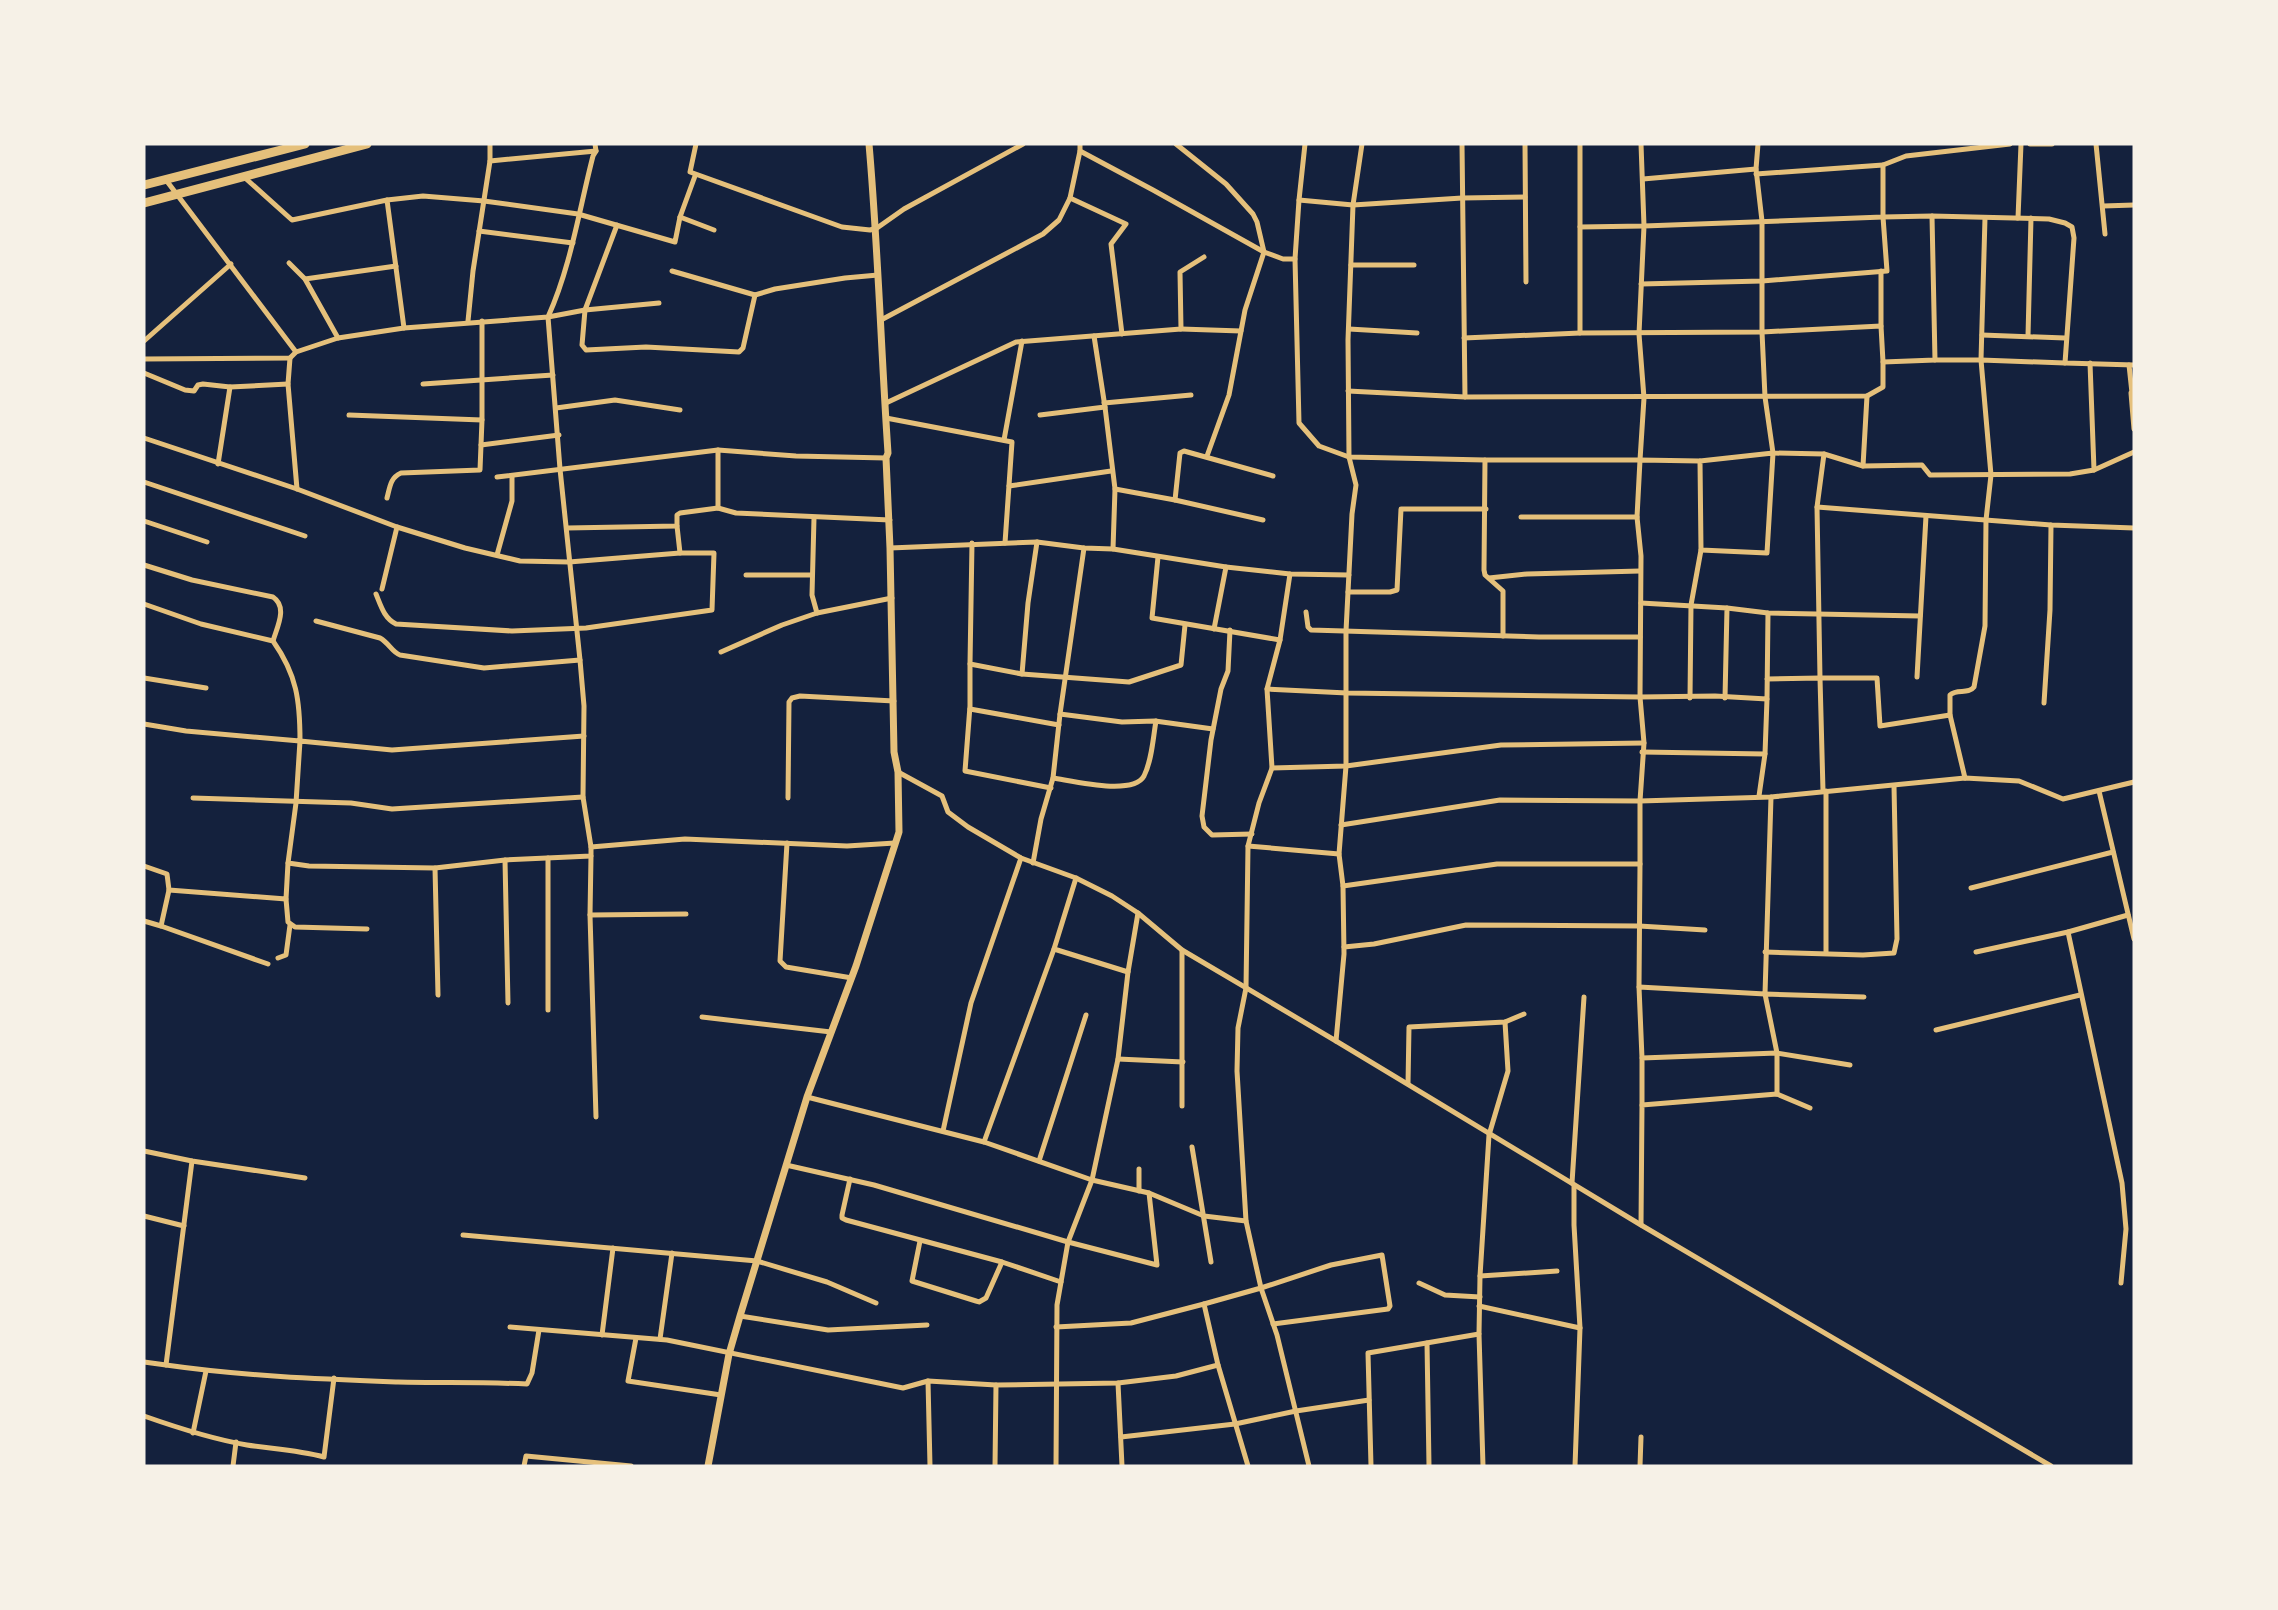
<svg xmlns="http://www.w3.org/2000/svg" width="2278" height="1610" viewBox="0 0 2278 1610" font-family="'Archivo Narrow',sans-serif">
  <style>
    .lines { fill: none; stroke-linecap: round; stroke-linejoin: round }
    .minor { stroke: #e5c07b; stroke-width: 5 }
    .tertiary { stroke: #e5c07b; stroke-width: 7 }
    .primary { stroke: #e5c07b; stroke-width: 9 }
  </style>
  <rect width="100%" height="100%" fill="#14213d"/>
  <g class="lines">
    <g class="minor">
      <path d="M490 144V161L596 151 595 144"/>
      <path d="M696 144 690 172 842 227 870 230 877 228 904 209 1023 144"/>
      <path d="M1080 144V151L1153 190 1264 252 1283 259H1295"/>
      <path d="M1176 144 1226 184 1253 214 1257 222 1264 252 1245 310 1229 395 1207 456"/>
      <path d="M1462 144 1465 397"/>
      <path d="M1525 144 1526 282"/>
      <path d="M1580 144V333L1762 332 1881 326 1883 362 1935 360 1932 216"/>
      <path d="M1758 144 1756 169 1762 221V332L1765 397 1773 453 1824 454 1863 466 1922 465 1930 475 2070 474 2094 470 2090 363"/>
      <path d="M2030 144H2052"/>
      <path d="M2096 144 2105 234"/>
      <path d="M1080 151 1070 198 1126 224 1111 244 1122 334"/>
      <path d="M1756 174 1883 165"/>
      <path d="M244 177 292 220 387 200 404 328"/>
      <path d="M1643 179 1756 169"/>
      <path d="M166 180 296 352 338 338 404 328 548 317 585 310 659 303"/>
      <path d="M1525 197 1462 198 1353 205 1299 200 1295 259 1299 423 1319 446 1349 457 1485 460H1640L1644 398 1639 334 1644 226 1883 217V165L1906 156 2010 144"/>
      <path d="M387 200 423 196 484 201 578 214 675 242 680 217 695 176"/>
      <path d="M1299 200 1305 144"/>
      <path d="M2103 206 2134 205"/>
      <path d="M680 217 714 230"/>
      <path d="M2018 218 2021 144"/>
      <path d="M617 225 585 310 582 345 586 350 646 347 739 352 743 348 755 295"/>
      <path d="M1580 227 1644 226 1641 144"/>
      <path d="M479 231 573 243"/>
      <path d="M289 263 305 279 338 338"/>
      <path d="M1351 265H1414"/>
      <path d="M672 271 755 295 775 289 845 278 878 275"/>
      <path d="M1881 271V326"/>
      <path d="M305 279 396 266"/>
      <path d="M1641 284 1762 281 1887 271 1883 217 1932 216 2049 219 2065 223 2072 227 2074 238 2065 363 2134 365"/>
      <path d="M881 320 1043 234 1059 220 1070 198"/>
      <path d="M468 321 473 271 490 161"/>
      <path d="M1181 329 1241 331"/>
      <path d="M1349 329 1417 333"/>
      <path d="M1982 335 2065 338"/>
      <path d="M1094 336 1105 407 1115 489 1113 549"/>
      <path d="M2028 336 2031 218"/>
      <path d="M1464 338 1580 333"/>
      <path d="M144 341 231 264"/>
      <path d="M290 358 288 384 297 489"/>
      <path d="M144 359 290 358 296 352"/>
      <path d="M1935 360H1981L1985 218"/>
      <path d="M2129 365 2132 393"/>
      <path d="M144 373 185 390 194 391 198 385 203 384 230 387 288 384"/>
      <path d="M423 384 553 375"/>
      <path d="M1348 391 1465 397 1867 396 1883 387V362"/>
      <path d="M2131 393 2134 429"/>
      <path d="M886 403 1016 342 1181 329 1180 272 1204 257"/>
      <path d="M1104 403 1191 395"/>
      <path d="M556 408 615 400 680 410"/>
      <path d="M349 415 482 420V321"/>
      <path d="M1040 415 1105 407"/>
      <path d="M886 418 1012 442 1005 543"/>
      <path d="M144 438 297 489 397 527 465 548 520 561 569 562 680 553 677 526"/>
      <path d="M1004 440 1022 341"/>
      <path d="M481 445 559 435"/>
      <path d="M718 450V508"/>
      <path d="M1773 453 1767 553 1701 550 1700 461Z"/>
      <path d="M1824 454 1817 507 2051 525 2134 528"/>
      <path d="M1485 460 1484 570 1485 575 1503 591V636"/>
      <path d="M1700 461 1640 460 1637 517 1641 556 1640 697 1715 696 1767 699 1768 613"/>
      <path d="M218 464 230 387"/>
      <path d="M1863 466 1867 396"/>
      <path d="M2094 470 2134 452"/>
      <path d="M497 477 718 450 796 456 886 458"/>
      <path d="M144 482 305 536"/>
      <path d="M1009 486 1111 471"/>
      <path d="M1115 489 1175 500 1180 453 1184 451 1273 476"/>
      <path d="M387 498C390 487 390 478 401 473L480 470 482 420"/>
      <path d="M1175 500 1263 520"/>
      <path d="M1817 507 1820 678H1877L1880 726 1950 715 1965 778"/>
      <path d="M1521 517H1637"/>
      <path d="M814 518 812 595 817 613"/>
      <path d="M144 521 207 542"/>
      <path d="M567 528 677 526V515L680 513 718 508 736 513 890 520"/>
      <path d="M972 543 970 664 1022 674 1129 682 1181 665 1185 625"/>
      <path d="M890 548 1037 542 1084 548 1113 549 1226 567 1290 574 1349 575"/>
      <path d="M497 555 512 501V476"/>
      <path d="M1158 557 1152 618 1280 640"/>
      <path d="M144 565 192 580 273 597C288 607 277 627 273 641"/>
      <path d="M746 575H812"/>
      <path d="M1489 578 1527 574 1640 571"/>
      <path d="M382 589 397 527"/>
      <path d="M1348 592H1390L1397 590 1401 509H1486"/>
      <path d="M376 594C381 606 384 618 396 624L512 631 586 628 712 610 714 553H680"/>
      <path d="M1641 603 1727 608 1725 698"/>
      <path d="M144 604 201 624 273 641C297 675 300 701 300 741L186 731 144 724"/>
      <path d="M1727 608 1768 613 1920 616"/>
      <path d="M1306 612 1308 627 1311 630 1539 637H1640"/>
      <path d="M316 621 380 638C389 643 392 652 400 655L484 668 580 660 584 706 583 797 591 847 685 839 847 846 895 843"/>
      <path d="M1214 629 1226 567"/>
      <path d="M1230 630 1228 671 1221 689 1211 740 1202 816 1204 827 1212 835 1252 834"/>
      <path d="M721 652 782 625 817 613 892 598"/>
      <path d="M580 660 560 469 548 317C571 266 579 210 593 156L596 151"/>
      <path d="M970 664V706L965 771 1051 788"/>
      <path d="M1022 674 1028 603 1037 542"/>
      <path d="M1917 677 1926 516"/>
      <path d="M144 678 206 688"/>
      <path d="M1767 679 1820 678 1823 791"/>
      <path d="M1267 689 1347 693 1640 697 1644 743 1640 801V864"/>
      <path d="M1690 698 1691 605 1701 550"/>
      <path d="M2044 703 2050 610 2051 525"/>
      <path d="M970 709 1059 725"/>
      <path d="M1060 714 1122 722 1155 721 1213 729"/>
      <path d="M1950 715V695C1957 688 1968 695 1974 687L1985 626 1986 520 1991 475 1981 360 2065 363"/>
      <path d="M584 736 392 750 300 741 296 803 288 863 309 866 435 868 505 860 591 856V847"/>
      <path d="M1642 752 1765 754"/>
      <path d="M1272 768 1346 766 1501 745 1644 743"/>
      <path d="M898 772 942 796 948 812 968 827 1021 858 1076 878 1112 896 1138 913 1182 950 1336 1041 1344 954 1343 886 1497 864H1640L1639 987"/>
      <path d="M1053 778C1073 781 1133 796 1144 776 1152 760 1153 738 1156 721"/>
      <path d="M2099 791 2134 939"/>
      <path d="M1759 796 1765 754 1767 699"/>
      <path d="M193 798 351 803 392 809 583 797"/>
      <path d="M788 798 789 702 792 698 800 696 894 701"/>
      <path d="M1341 825 1500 800 1640 801 1771 797 1965 778 2019 781 2063 799 2134 782"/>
      <path d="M787 843 780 961 786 967 852 978"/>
      <path d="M1248 846 1339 854"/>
      <path d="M591 856 590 915 596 1117"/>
      <path d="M505 860 508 1003"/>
      <path d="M1033 863 1041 819 1053 778 1060 714 1084 548"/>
      <path d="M144 866 167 874 169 890 286 899 288 863"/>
      <path d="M435 868 438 995"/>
      <path d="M1343 886 1339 854 1346 766V631L1352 514 1356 485 1349 457 1348 340 1353 205 1362 144"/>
      <path d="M1971 888 2113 852"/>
      <path d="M169 890 161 926 268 964"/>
      <path d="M286 899 288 922 295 927 367 929"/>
      <path d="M590 915 686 914"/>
      <path d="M144 921 161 926"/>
      <path d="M2068 932 2122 1183 2126 1229 2121 1283"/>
      <path d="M1344 947 1374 944 1466 925 1639 926 1705 930"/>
      <path d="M1054 949 1128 972"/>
      <path d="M1765 952 1863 955 1894 953 1897 939 1894 786"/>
      <path d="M1976 952 2068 932 2128 915"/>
      <path d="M1826 953V791"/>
      <path d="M278 958 286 955 290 925"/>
      <path d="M548 1010V858"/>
      <path d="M702 1017 831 1032"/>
      <path d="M1936 1030 2080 995"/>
      <path d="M1336 1041 1641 1225 2051 1466"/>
      <path d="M1642 1058 1639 987 1765 994 1771 797"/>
      <path d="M1118 1059 1183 1062"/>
      <path d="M1408 1084 1409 1027 1505 1022 1524 1014"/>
      <path d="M1777 1094V1053L1765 994 1864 997"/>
      <path d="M807 1097 984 1142 1092 1180 1149 1193 1204 1216 1246 1221"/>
      <path d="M1642 1105V1058L1777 1053 1850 1065"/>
      <path d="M1182 1106V950"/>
      <path d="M943 1131 971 1003 1021 858"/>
      <path d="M984 1142 1054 949 1076 878"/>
      <path d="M1192 1147 1211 1262"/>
      <path d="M144 1151 192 1161 305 1178"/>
      <path d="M1039 1161 1086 1015"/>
      <path d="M786 1165 874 1185 1068 1242 1157 1265 1149 1193"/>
      <path d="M1139 1169V1191"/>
      <path d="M850 1179 842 1215V1218L846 1220 1002 1262 1061 1282"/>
      <path d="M1572 1183 1584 997"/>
      <path d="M1574 1185V1225L1580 1328 1575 1466"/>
      <path d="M144 1216 184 1226"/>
      <path d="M1641 1225 1642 1105 1777 1094 1810 1108"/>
      <path d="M463 1235 757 1261 827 1282 876 1303"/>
      <path d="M920 1241 912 1281 976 1301 979 1302 986 1298 1002 1262"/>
      <path d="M1480 1276 1557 1271"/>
      <path d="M1419 1283 1445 1295 1480 1297"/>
      <path d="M1479 1306 1580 1328"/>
      <path d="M740 1316 828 1330 927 1325"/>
      <path d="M1273 1324 1388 1309 1390 1306 1382 1255 1331 1265 1261 1288 1246 1221 1237 1071 1238 1028 1246 988 1248 846 1259 803 1272 768 1267 689 1280 640 1290 574"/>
      <path d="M510 1327 667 1340 903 1388 928 1381 996 1385 1118 1383 1176 1376 1218 1365 1204 1304 1261 1288 1277 1335 1309 1466"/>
      <path d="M1056 1327 1131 1323 1204 1304"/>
      <path d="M1479 1334 1480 1276 1489 1135 1508 1071 1505 1022"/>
      <path d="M602 1335 613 1248"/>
      <path d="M636 1338 628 1381 721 1395"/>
      <path d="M660 1339 672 1253"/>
      <path d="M1427 1343 1429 1466"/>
      <path d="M144 1362 166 1365 192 1161"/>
      <path d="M166 1365C242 1376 321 1379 398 1382 441 1383 484 1382 527 1384L532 1373 539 1330"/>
      <path d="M1218 1365 1248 1466"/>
      <path d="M928 1381 930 1466"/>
      <path d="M1118 1383 1122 1466"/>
      <path d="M144 1416C178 1428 212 1439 247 1445 273 1449 297 1450 324 1457L334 1378"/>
      <path d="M193 1433 206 1371"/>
      <path d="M1121 1437 1235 1424 1296 1411 1369 1400"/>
      <path d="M233 1466 236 1442"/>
      <path d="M524 1466 526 1456 631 1466"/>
      <path d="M995 1466 996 1385"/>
      <path d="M1056 1466 1057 1305 1068 1242 1092 1180 1118 1059 1128 972 1138 913"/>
      <path d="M1371 1466 1368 1353 1479 1334 1483 1466"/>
      <path d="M1640 1466 1641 1437"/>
    </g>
    <path class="tertiary" d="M708 1466 729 1354 740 1316 807 1097 856 966 899 832 898 772 894 752 890 548 886 458 888 453C881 350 878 247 869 144"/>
    <g class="primary">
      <path d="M144 185 305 144"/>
      <path d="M144 203 367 144"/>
    </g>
  </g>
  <rect width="2278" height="1610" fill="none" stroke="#f6f1e7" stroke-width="291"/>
</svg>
